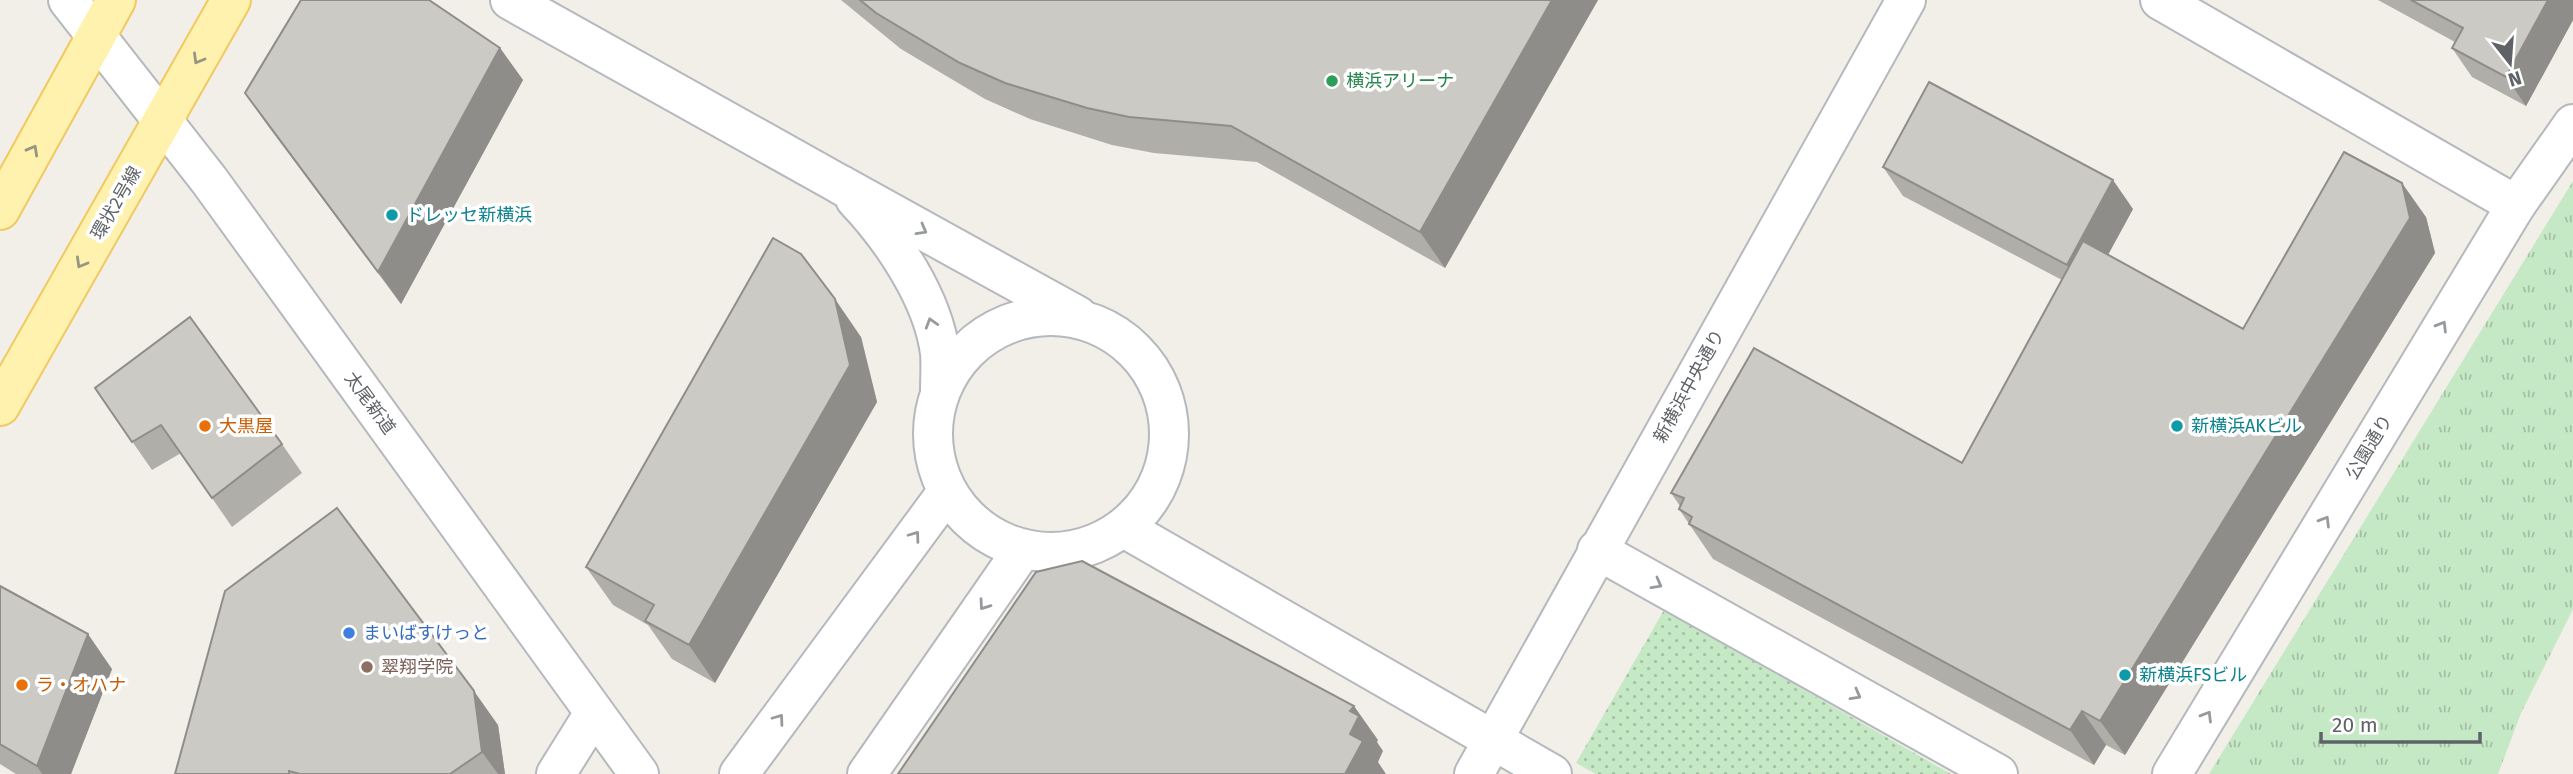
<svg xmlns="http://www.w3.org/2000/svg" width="2573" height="774" viewBox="0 0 2573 774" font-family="'Fira Sans','Noto Sans JP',sans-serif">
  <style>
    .grass { fill: url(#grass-dots) }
    .park { fill: url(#park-tufts) }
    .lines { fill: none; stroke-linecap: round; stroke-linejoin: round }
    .minor-casing { stroke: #b5b8bc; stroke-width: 42 }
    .tertiary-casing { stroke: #b5b8bc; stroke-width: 42 }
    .primary-casing { stroke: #f2c960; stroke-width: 42 }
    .minor { stroke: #fff; stroke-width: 38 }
    .tertiary { stroke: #fff; stroke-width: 38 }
    .primary { stroke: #fff2af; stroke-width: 38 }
    .wall { fill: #afaea9 }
    .shaded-wall { fill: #8f8d8a }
    .building { fill: #cccac5; stroke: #8f8d8a; stroke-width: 2 }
    .oneway { stroke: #979581 }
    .oneway2 { stroke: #979a9d }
    .leisure-dot { fill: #2e9e5b; stroke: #fff; stroke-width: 2.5 }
    .culture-dot { fill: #0f9aa8; stroke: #fff; stroke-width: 2.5 }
    .food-dot { fill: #e8710a; stroke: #fff; stroke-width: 2.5 }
    .shop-dot { fill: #3f7fe0; stroke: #fff; stroke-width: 2.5 }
    .education-dot { fill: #8d6e63; stroke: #fff; stroke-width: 2.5 }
    .labels { text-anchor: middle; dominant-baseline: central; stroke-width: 7; stroke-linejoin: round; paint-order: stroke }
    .leisure-label { font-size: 18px; fill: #27864d; stroke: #fff; text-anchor: start }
    .street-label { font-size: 18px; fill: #5f6368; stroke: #fff }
    .culture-label { font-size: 18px; fill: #0d838f; stroke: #fff; text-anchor: start }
    .food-label { font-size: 18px; fill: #c56008; stroke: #fff; text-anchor: start }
    .shop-label { font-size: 18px; fill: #366cbe; stroke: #fff; text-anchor: start }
    .education-label { font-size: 18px; fill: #785e54; stroke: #fff; text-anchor: start }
  </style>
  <defs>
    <pattern id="grass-dots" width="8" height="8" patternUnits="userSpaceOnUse" patternTransform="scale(1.75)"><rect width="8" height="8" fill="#c5e8c5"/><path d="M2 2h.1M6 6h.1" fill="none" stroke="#a3c0a4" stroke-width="1.8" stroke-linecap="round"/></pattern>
    <pattern id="park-tufts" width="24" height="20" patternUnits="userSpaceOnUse" patternTransform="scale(1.75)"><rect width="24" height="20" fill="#c5e8c5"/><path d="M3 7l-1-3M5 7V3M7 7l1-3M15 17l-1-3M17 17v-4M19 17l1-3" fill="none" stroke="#a3c0a4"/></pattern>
  </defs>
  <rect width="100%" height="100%" fill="#f1efe8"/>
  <path class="grass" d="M1664 610 1951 774H1596L1576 763Z"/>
  <path class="park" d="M2573 181V609L2521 713 2498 774H2209Z"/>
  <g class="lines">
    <g class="minor-casing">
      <g id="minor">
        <path d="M841 185 1078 316"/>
        <path d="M855 199C892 238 933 298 940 353 941 365 940 378 940 391"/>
        <circle cx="1051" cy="434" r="118"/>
        <path d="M1597 550 1998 774"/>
        <path d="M1493 740 1552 774"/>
        <path d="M739 774 947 492"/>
        <path d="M867 774 1023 549"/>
        <path d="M2172 774 2516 205 2573 124"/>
      </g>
    </g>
    <g class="tertiary-casing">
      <g id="tertiary">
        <path d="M68 0 209 180 639 774"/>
        <path d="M510 0 841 185"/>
        <path d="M2160 0 2516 205"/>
        <path d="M1124 528 1493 740"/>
        <path d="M556 774 594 713"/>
        <path d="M1474 774 1906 0"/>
      </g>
    </g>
    <g class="primary-casing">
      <g id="primary">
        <path d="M0 210 116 0"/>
        <path d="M0 406 231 0"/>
      </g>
    </g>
    <use href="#minor" class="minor"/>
    <use href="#tertiary" class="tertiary"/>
    <use href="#primary" class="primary"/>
  </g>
  <g class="wall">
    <path d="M841 0H1598L1445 268 1257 162 1154 153 1112 145 1030 119 985 99 901 49Z"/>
    <path d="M2378 0H2573V20L2526 106 2472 77 2452 48 2455 42Z"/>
    <path d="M500 48 523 80 401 304 268 126 245 93Z"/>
    <path d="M1883 167 2133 209 2108 255 2243 329 2426 217 2435 253 2125 755 2106 745 2094 765 1713 559 1679 509 1680 506 1671 493 1962 463 2062 280 1903 196Z"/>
    <path d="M861 337 877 402 715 683 672 659 648 625 613 605 586 567Z"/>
    <path d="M95 388 282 444 302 473 232 527 181 453 152 470Z"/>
    <path d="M0 586 112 669 71 774H16L0 764Z"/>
    <path d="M498 725 505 774H175Z"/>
  </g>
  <g class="shaded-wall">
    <path d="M1552 0H1598L1445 268 1420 232Z"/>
    <path d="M2548 0H2573V20L2526 106 2506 77Z"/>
    <path d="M500 48 523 80 401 304 378 272Z"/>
    <path d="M2113 180 2133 209 2087 293 2067 265Z"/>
    <path d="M2402 183 2426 217 2435 253 2125 755 2100 721Z"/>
    <path d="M835 299 861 337 877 402 715 683 689 645Z"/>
    <path d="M88 634 112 669 71 774H42L37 766Z"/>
    <path d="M474 691 498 725 505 774H498L482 752Z"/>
    <path d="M1354 706 1378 740 1377 742 1383 751 1378 762 1386 774H1345L1350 734V711Z"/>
    <path d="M2082 711 2106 745 2094 765 2070 730Z"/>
  </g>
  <g class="building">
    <path d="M301 0H429L500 48 378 272 245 93Z"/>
    <path d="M860 0H1552L1420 232 1231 126 1129 117 1087 108 1005 83 960 63 876 13Z"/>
    <path d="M2411 0H2548L2506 77 2452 48 2463 28Z"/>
    <path d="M1929 82 2113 180 2067 265 1883 167Z"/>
    <path d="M2344 152 2402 183 2410 218 2100 721 2082 711 2070 730 1689 524 1692 517 1679 509 1684 498 1671 493 1754 348 1962 463 2083 241 2243 329Z"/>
    <path d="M773 238 801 254 835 299 850 365 689 645 645 621 654 605 586 567Z"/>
    <path d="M190 317 282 444 212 498 161 425 132 442 95 388Z"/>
    <path d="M337 508 474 691 482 752 450 774H300L289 771V774H175L225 591Z"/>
    <path d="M1082 561 1354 706 1350 711 1359 716 1350 734 1363 741 1345 774H898L1036 572Z"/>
    <path d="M0 586 88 634 37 766 0 744Z"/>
  </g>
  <defs><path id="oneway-chevron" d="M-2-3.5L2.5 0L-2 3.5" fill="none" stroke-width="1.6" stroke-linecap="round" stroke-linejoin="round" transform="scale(1.75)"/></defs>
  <g class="oneway">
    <use href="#oneway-chevron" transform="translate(198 59) rotate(120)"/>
    <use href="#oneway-chevron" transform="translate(33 150) rotate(-61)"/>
    <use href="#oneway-chevron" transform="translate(81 263) rotate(120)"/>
  </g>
  <g class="oneway2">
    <use href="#oneway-chevron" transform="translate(922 230) rotate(29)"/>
    <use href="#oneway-chevron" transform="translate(931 323) rotate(-107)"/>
    <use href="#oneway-chevron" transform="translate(2442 326) rotate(-59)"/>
    <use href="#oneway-chevron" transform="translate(2325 521) rotate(-59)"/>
    <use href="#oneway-chevron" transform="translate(915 536) rotate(-54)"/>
    <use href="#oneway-chevron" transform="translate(1657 584) rotate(29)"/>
    <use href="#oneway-chevron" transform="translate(984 605) rotate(125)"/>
    <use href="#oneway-chevron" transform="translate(1856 695) rotate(29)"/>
    <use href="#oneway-chevron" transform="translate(2207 716) rotate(-59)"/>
    <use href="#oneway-chevron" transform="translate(779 719) rotate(-54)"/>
  </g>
  <circle class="leisure-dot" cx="1332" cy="81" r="7"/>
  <g class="culture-dot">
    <circle cx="392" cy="215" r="7"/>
    <circle cx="2177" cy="426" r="7"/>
    <circle cx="2125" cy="675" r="7"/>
  </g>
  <g class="food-dot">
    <circle cx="205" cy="426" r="7"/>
    <circle cx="22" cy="685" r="7"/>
  </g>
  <circle class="shop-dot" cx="349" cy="633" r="7"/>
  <circle class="education-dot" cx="367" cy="667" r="7"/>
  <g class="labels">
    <g class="leisure-label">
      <text x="1346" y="81">横浜アリーナ</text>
    </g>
    <g class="street-label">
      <text transform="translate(116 203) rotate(-60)">環状2号線</text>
      <text transform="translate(1689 386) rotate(-61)">新横浜中央通り</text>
      <text transform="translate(370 403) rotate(54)">太尾新道</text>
      <text transform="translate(2369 447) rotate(-59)">公園通り</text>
    </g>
    <g class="culture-label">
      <text x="406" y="215">ドレッセ新横浜</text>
      <text x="2191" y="426">新横浜AKビル</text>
      <text x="2139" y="675">新横浜FSビル</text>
    </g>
    <g class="food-label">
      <text x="219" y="426">大黒屋</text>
      <text x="36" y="685">ラ・オハナ</text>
    </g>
    <g class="shop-label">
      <text x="363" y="633">まいばすけっと</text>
    </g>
    <g class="education-label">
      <text x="381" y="667">翠翔学院</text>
    </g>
  </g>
  <g transform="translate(2510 63) rotate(163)" stroke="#ffffff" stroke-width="5" paint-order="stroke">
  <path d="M0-5L12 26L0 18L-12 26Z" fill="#5f6368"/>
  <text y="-10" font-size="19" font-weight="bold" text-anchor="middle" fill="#5f6368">N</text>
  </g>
  <path d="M2321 732v10h159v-10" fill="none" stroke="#5f6368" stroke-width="3.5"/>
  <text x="2332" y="732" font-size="21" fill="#5f6368" stroke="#ffffff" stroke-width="5" paint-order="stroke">20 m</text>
</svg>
